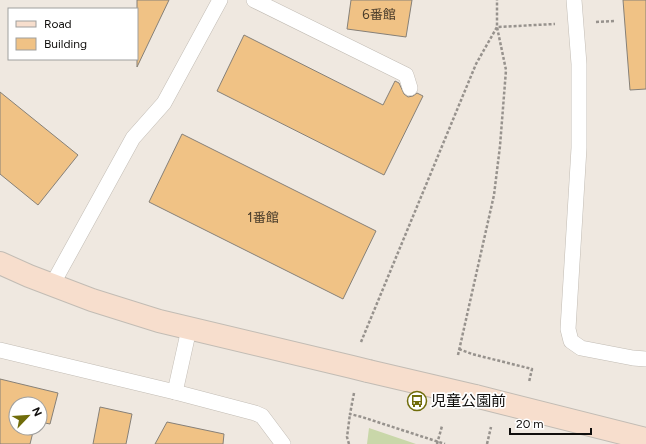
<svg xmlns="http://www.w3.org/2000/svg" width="646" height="444" viewBox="0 0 646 444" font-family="Figtree,'Noto Sans JP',sans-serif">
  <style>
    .green { fill: #c9d7a9 }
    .building { fill: #f0c285; stroke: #868078 }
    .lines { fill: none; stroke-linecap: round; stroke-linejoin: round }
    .lane-casing { stroke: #c2bcb4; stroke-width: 16 }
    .secondary-casing { stroke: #c2bcb4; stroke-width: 24 }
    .path { stroke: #97928d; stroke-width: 2.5; stroke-dasharray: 3 2; stroke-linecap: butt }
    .lane { stroke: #fff; stroke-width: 15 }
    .secondary { stroke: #f7decd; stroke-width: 22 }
    .secondary-bridge-casing { stroke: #c2bcb4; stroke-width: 24; stroke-linecap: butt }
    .secondary-bridge { stroke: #f7decd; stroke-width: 22 }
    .labels { text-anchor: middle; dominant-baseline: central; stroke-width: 3.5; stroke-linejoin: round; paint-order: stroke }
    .number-label { font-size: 13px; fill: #483b2a }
    .poi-label { font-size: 15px; fill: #100e0c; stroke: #fff; text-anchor: start }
  </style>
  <rect width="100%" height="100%" fill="#efe8e0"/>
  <path class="green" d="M369 428 416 444H367Z"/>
  <g class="building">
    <path d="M137 0H169L137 67Z"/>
    <path d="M351 0H412L406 37 347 29Z"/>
    <path d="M623 0H646V89L630 90Z"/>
    <path d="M244 35 383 105 395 81 399 83 404 94 408 97 413 96 417 93 423 96 384 175 217 91Z"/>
    <path d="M0 92 78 155 38 205 0 174Z"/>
    <path d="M182 134 376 231 343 299 149 202Z"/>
    <path d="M0 379 58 393 50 424 40 422V404H16V428H34L30 444H0Z"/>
    <path d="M100 407 132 414 126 444H93Z"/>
    <path d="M167 422 224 434 223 444H155Z"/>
  </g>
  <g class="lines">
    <g class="lane-casing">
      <g id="lane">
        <path d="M254 0 406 75 410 88"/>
        <path d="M574 0 579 64V148L568 329 571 341 581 348 633 358 646 359"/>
        <path d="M52 285 133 138 164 103 220 0"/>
        <path d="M0 350 175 392 255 413 262 416 283 444"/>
        <path d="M175 392 189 329"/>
      </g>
    </g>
    <g class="secondary-casing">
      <g id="secondary">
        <path d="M0 263 29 276 92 300 159 321 352 367 368 371"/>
        <path d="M475 396 646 439"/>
      </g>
    </g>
    <g class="path">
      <path d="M596 22 615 21"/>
      <path d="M361 342 476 64 497 27 555 24"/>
      <path d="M459 349 472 354 532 369 529 382"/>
      <path d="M458 355 494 195 500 146 506 70 497 27V0"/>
      <path d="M354 393 350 414 362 417 445 444"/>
      <path d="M349 444 347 437 350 414"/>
      <path d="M437 444 442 426"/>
      <path d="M487 444 491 427"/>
    </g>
    <use href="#lane" class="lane"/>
    <use href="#secondary" class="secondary"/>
    <g class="secondary-bridge-casing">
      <path id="secondary-bridge" d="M368 371 475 396"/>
    </g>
    <use href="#secondary-bridge" class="secondary-bridge"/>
  </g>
  <defs>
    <g id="bus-ring" transform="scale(1)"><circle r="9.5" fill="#fff" stroke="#706c0a" stroke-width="1.5"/><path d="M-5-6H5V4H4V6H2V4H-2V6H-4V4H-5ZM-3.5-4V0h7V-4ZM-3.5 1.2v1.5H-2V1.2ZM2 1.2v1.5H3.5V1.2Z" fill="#706c0a"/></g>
  </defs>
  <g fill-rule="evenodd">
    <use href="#bus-ring" x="417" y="401"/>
  </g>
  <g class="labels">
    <g class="number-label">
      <text x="379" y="14">6番館</text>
      <text x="263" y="217">1番館</text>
    </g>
    <g class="poi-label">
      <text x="431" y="401">児童公園前</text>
    </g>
  </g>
  <rect x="8" y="8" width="130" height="52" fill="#ffffff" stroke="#9f9f9e"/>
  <rect x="16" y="21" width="20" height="6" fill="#f7decd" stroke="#9f9f9e"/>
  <text x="44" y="28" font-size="12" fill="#100e0c">Road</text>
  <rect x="16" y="38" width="20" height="12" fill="#f0c285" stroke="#9f9f9e"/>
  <text x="44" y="48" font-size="12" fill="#100e0c">Building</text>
  <g transform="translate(28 416) rotate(65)"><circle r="19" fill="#ffffff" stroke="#9f9f9e"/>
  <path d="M0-3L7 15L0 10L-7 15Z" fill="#706c0a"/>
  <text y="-6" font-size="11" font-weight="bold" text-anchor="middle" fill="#100e0c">N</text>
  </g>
  <path d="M510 428v6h81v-6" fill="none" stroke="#100e0c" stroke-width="2"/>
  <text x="516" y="428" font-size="12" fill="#100e0c" stroke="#ffffff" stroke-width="3" paint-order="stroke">20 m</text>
</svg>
